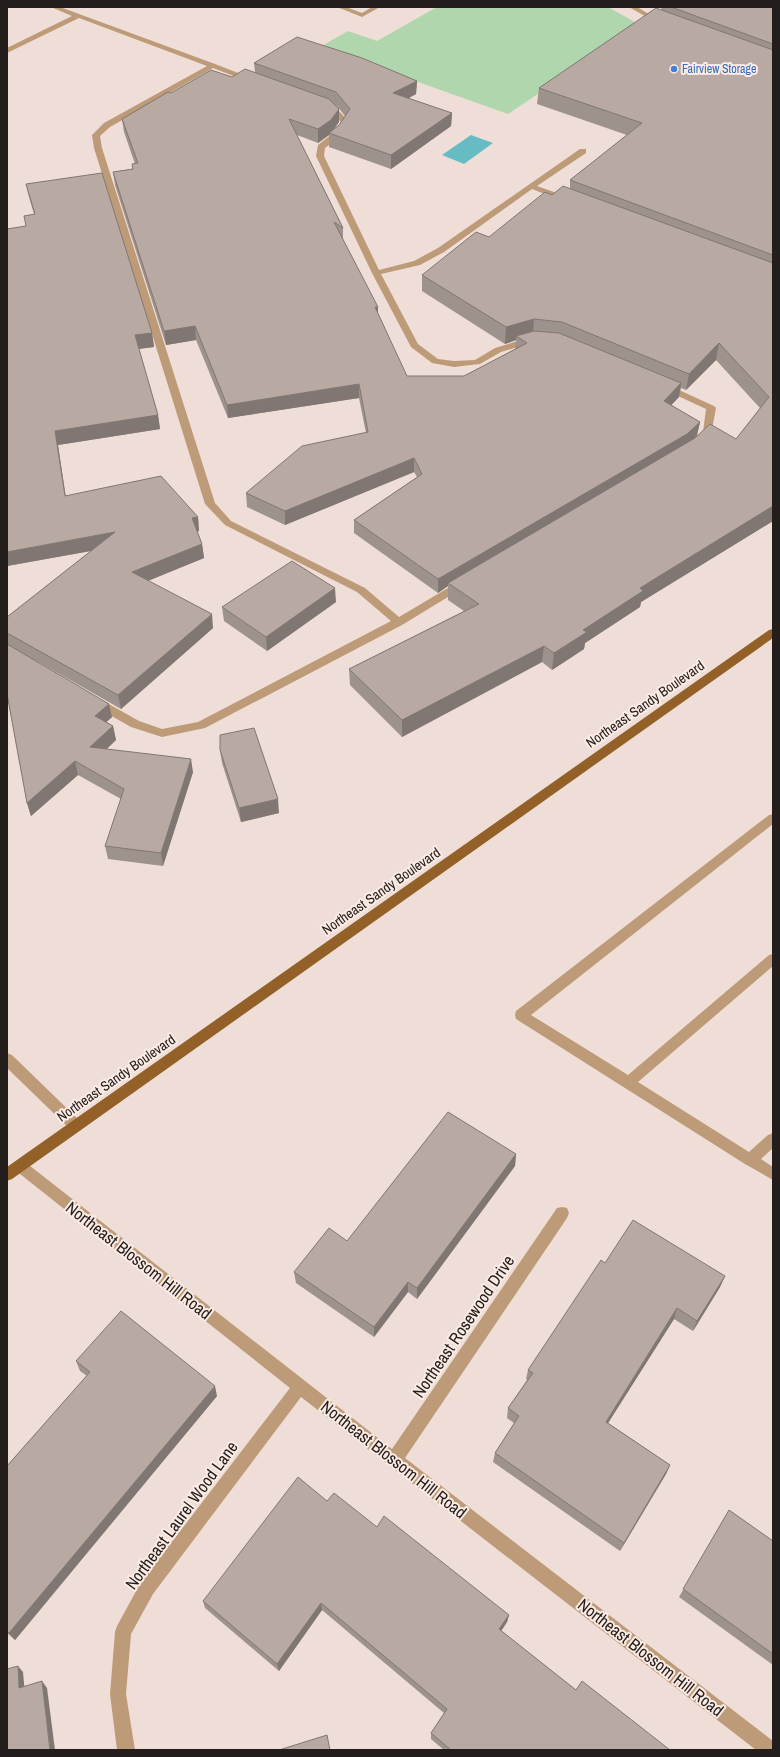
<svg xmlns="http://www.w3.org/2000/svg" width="780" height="1757" viewBox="0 0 780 1757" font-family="'Archivo Narrow',sans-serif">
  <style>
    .green { fill: #afd6ac }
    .water { fill: #67bcc4 }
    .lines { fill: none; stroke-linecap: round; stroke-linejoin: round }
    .minor { fill: #be9b78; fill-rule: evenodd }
    .major { fill: #936128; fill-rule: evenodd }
    .wall { fill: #9e928c; fill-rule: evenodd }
    .shaded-wall { fill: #817772 }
    .building { fill: #b8aaa3; stroke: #817772 }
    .shop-dot { fill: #3f7fe0; stroke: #fbebe4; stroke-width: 1.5 }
    .labels { text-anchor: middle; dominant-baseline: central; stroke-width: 4; stroke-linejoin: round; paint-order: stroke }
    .far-shop-label { font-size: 12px; fill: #366cbe; stroke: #fbebe4; text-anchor: start }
    .street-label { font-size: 14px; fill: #231e1b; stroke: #fbebe4 }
    .near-street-label { font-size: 17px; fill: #231e1b; stroke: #fbebe4 }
  </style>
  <rect width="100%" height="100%" fill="#eeded7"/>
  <path class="green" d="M437 7H608L640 25 508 114 320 47 348 31 377 41Z"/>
  <path class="water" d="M471 135 493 143 464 164 442 155Z"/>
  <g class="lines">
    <g class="minor">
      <path d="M51 7H60L215 64 256 80 249 82 213 68 110 127 100 136 102 148 215 503 231 521 365 588 399 617 458 582H466L467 584 466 586 402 625 205 728 162 737 131 727 92 705 91 702 92 699H100L139 721 162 729 198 722 391 621 357 592 225 525 205 504 94 148 92 135 104 123 207 66 79 18 7 53V48L72 16Z"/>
      <path d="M337 7H346L362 13 372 7H380L362 17Z"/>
      <path d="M629 7H637L662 22 657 23Z"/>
      <path d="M323 104C334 103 342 114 349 122L338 138 325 148 324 156 379 270 414 261 438 248 580 149H586V153L537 186 571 198V202H565L532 189 444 252 420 265 381 274 418 344 438 359 454 361 475 360 495 348 528 338H534L535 340 534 342 501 352 480 364 454 367 432 363 411 347 372 273 316 156 318 145 332 134 341 122 330 111 323 108Z"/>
      <path d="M666 384 714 406 716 408 711 435 703 440 698 437 703 432 706 409 663 389 661 387 663 385Z"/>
      <path d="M773 814V824L531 1015 628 1075 769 955 773 954V966L638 1082 749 1152 768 1135 773 1133V1148L761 1159 773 1167V1180L745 1164 516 1019 515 1015 516 1011 769 815Z"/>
      <path d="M7 1053 12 1055 81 1122 83 1126 81 1130 76 1132 71 1130 7 1068Z"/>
      <path d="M20 1160 25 1162 392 1449 557 1208 562 1207 567 1208 569 1213 567 1218 405 1458 773 1741V1750H756L301 1397 153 1594 131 1634 126 1694 135 1750H117L110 1694 115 1632 117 1626 141 1582 290 1388 15 1170 13 1166 15 1162Z"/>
    </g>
    <path class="major" d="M773 629V638L12 1179 7 1181V1167L769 630Z"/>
  </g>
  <g class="wall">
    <path d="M662 7H773V521L641 602 640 607 585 643 584 649 552 670 542 662 402 737 350 685 349 669 464 611 448 600V586L438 593 354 533V520L417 477 414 472 285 525 247 507 246 493 366 433 359 398 228 418 196 340 166 345 115 185 113 172 132 169V164H135L124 132 122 119 171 93 232 77 255 72 254 63 417 81 416 94 408 98 452 113 451 126 391 169 329 147V135L318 143 297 135 343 228V240L407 376H464L515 349 516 340 505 344 422 291V275L489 237 552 195 570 188V180L627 135 537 104 539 88 661 10ZM334 105 337 106 345 116 339 125 333 130 339 122ZM716 360 760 408 736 439 697 435 700 422 671 405 679 397 681 388 686 390Z"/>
    <path d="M26 184 152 333 154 347 139 349 158 415 160 429 58 445 65 496 198 517 199 531 197 532 202 544 204 558 148 581 213 628 121 709 33 659 112 717 106 722 113 726 116 740 107 749 193 772 163 866 108 859 105 846 121 799 78 775 31 816 27 803 7 694V617L91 551 7 566V229L26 226 24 216 34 214 29 197Z"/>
    <path d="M336 602 267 651 224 621 222 607Z"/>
    <path d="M220 750 279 813 241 822 222 763Z"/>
    <path d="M516 1154 515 1166 417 1299 408 1292 374 1337 296 1283 294 1272 347 1241Z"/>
    <path d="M605 1263 725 1276 720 1287 693 1331 674 1319 608 1423 670 1465 666 1474 620 1551 493 1462 495 1453 514 1423 507 1418 508 1408 527 1380 526 1379 528 1370Z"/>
    <path d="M76 1361 217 1396 15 1640 7 1633V1466L87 1376 80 1371Z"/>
    <path d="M327 1501 377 1527 509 1615 507 1622 501 1631 576 1690 670 1750H444L431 1739V1733L444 1713 322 1610 279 1671 205 1608 203 1601Z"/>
    <path d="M729 1510 773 1541V1665L679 1597Z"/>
  </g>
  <g class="shaded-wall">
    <path d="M417 81 416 94 393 107V93Z"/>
    <path d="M339 109V122L331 133H329V135L318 143V129Z"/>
    <path d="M452 113 451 126 391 169V155Z"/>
    <path d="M375 307H378V320Z"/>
    <path d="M534 319 533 336H516V340L505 344 506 327Z"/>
    <path d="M195 326 196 340 166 345 164 331Z"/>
    <path d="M152 333 154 347 137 349 135 335Z"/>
    <path d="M719 343 716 360 686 390 689 374Z"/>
    <path d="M681 383 679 397 662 415 664 401Z"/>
    <path d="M359 384V398L228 418 227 405Z"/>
    <path d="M158 415 160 429 58 445 68 511 65 496 55 431Z"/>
    <path d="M700 422 697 435 684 448 448 583V586L438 593V579Z"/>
    <path d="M414 458V472L285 525V511Z"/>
    <path d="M773 506V521L641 602 640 607 585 643 584 649 552 670 554 653 583 630 640 588Z"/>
    <path d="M198 517 199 531 193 532 192 518Z"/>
    <path d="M115 532 118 546 7 566V552Z"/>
    <path d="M202 544 204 558 135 586 132 572Z"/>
    <path d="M335 588 336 602 267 651 266 637Z"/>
    <path d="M212 614 213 628 121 709 118 695Z"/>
    <path d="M544 646 542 662 402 737V720Z"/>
    <path d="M109 704 112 717 98 730 95 716Z"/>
    <path d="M113 726 116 740 94 760 90 747Z"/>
    <path d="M191 759 193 772 163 866 161 853Z"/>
    <path d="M75 761 78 775 31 816 27 803Z"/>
    <path d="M278 799 279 813 241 822 239 808Z"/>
    <path d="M516 1154 515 1166 417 1299V1288Z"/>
    <path d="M725 1276 720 1287 693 1331 697 1321Z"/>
    <path d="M408 1282V1292L374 1337V1327Z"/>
    <path d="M677 1308 674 1319 603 1431 606 1422Z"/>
    <path d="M215 1386 217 1396 15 1640 9 1633Z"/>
    <path d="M670 1465 666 1474 620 1551 624 1543Z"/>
    <path d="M321 1603 322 1610 279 1671 277 1664Z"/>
    <path d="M509 1615 507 1622 498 1636 499 1629Z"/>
    <path d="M18 1666 23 1672 25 1694 19 1688Z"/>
    <path d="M42 1681 47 1688 55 1750H50Z"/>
  </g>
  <g class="building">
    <path d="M671 7H773V44Z"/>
    <path d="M656 8 773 50V255L570 180 642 123 539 88Z"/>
    <path d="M297 37 362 58 417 81 393 93 452 113 391 155 329 133 339 125 350 109 336 92 254 63Z"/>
    <path d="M245 69 329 99 339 109 331 120 318 129 289 119 343 228 334 222 378 307H375L407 376H464L527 343 516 336 534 331 559 333 681 383 664 401 700 422 687 434 438 579 354 520 422 474 414 458 285 511 246 493 302 446 368 432 359 384 227 405 195 326 164 331 113 172 133 169 132 164 138 163 122 119 168 92 171 93 211 70 232 77Z"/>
    <path d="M102 173 152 333 135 335 158 415 55 431 65 496 161 476 198 517 192 518 202 544 132 572 212 614 118 695 7 633V617L115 532 7 552V229L26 226 24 216 35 214 26 184Z"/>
    <path d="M563 186 773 263V506L640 588 643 591 583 630 587 632 554 653 544 646 402 720 349 669 479 604 448 583 695 438 710 424 736 439 769 397 719 343 689 374 562 322 534 319 506 327 422 275 476 232 489 237 545 192 552 195Z"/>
    <path d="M292 561 335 588 266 637 222 607Z"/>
    <path d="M7 644 109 704 95 716 113 726 90 747 191 759 161 853 105 846 124 789 75 761 27 803 7 694Z"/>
    <path d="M254 728 278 799 239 808 220 750V735Z"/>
    <path d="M448 1112 516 1154 417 1288 408 1282 374 1327 294 1272 329 1228 347 1241Z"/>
    <path d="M633 1220 725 1276 697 1321 677 1308 606 1422 670 1465 624 1543 495 1453 519 1416 508 1408 533 1373 528 1370 601 1260 605 1263Z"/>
    <path d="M121 1311 215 1386 9 1633 7 1632V1466L90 1372 76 1361Z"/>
    <path d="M298 1477 327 1501 334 1493 377 1527 384 1516 509 1615 499 1629 576 1690 582 1681 670 1750H451L431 1733 447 1709 321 1603 277 1664 203 1601Z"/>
    <path d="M729 1510 773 1541V1654L683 1589Z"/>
    <path d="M18 1666 19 1688 42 1681 50 1750H7V1669Z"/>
    <path d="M327 1735 330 1750H279Z"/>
  </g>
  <circle class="shop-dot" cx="674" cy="69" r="4"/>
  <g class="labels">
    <g class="far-shop-label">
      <text x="682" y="69">Fairview Storage</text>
    </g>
    <g class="street-label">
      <text transform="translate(645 704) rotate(-35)">Northeast Sandy Boulevard</text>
      <text transform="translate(381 891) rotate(-35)">Northeast Sandy Boulevard</text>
      <text transform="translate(116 1078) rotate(-35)">Northeast Sandy Boulevard</text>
    </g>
    <g class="near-street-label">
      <text transform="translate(139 1260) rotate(38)">Northeast Blossom Hill Road</text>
      <text transform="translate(463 1326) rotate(-56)">Northeast Rosewood Drive</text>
      <text transform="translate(394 1459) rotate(38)">Northeast Blossom Hill Road</text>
      <text transform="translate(181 1515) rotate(-54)">Northeast Laurel Wood Lane</text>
      <text transform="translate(651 1657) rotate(38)">Northeast Blossom Hill Road</text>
    </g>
  </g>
  <rect width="780" height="1757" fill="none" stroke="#231e1b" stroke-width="16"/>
</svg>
